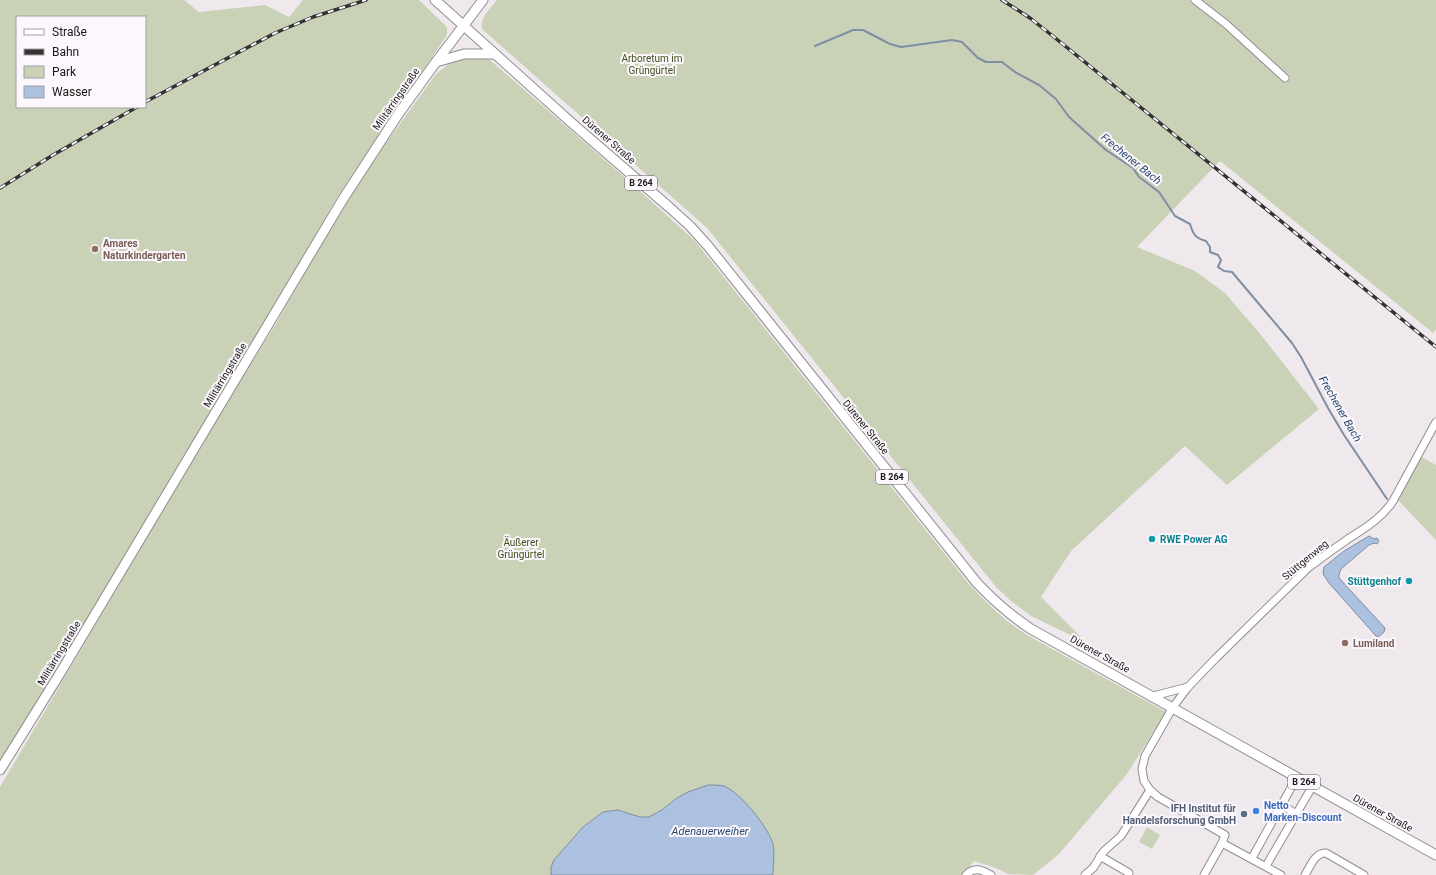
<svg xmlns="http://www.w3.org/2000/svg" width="1436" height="875" viewBox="0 0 1436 875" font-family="Roboto,sans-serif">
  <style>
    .green { fill: #c9d2b7; fill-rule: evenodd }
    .water { fill: #abc1df; stroke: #7f8ea3 }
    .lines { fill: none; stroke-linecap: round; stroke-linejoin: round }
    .stream { stroke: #7f8ea3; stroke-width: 2 }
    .minor-casing { stroke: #928c91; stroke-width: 9 }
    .major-casing { stroke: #928c91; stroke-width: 11 }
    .minor { stroke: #fff; stroke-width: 7 }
    .major { stroke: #fff; stroke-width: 9 }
    .rail-casing { stroke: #343233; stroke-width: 3.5 }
    .rail { stroke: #fcf7fc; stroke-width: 2; stroke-dasharray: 6; stroke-linecap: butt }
    .education-dot { fill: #8d6e63; stroke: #fcf7fc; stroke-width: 1.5 }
    .culture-dot { fill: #0f9aa8; stroke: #fcf7fc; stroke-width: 1.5 }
    .shop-dot { fill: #3f7fe0; stroke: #fcf7fc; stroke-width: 1.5 }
    .service-dot { fill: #5c6f8a; stroke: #fcf7fc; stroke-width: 1.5 }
    .labels { text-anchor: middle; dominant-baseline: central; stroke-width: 4; stroke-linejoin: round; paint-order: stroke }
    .shield { fill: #fcf7fc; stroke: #5d5a5c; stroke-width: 1 }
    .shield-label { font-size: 9px; font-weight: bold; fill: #191718 }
    .park-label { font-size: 10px; fill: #414e19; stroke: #fcf7fc }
    .street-label { font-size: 10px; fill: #191718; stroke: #fcf7fc }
    .education-label { font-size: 10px; font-weight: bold; fill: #785e54; stroke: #fcf7fc; text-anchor: start }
    .culture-label { font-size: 10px; font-weight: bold; fill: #0d838f; stroke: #fcf7fc; text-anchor: start }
    .shop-label { font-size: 10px; font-weight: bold; fill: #366cbe; stroke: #fcf7fc; text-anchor: start }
    .service-label { font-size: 10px; font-weight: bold; fill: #4e5e75; stroke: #fcf7fc; text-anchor: end }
    .water-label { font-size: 11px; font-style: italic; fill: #294870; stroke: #fcf7fc }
  </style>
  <rect width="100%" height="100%" fill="#efe9ee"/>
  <g class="green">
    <path d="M0 0H184L199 12 265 5 289 17 303 0H419L447 27V35L338 196 273 309 0 769ZM17 17H145V107H17Z"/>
    <path d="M497 0H1436V330H1435L1433 333 1220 161 1137 247 1195 271 1225 293 1261 335 1319 409 1227 485 1185 446 1071 551 1041 597 1087 643 1031 616 1011 601 996 587 707 228 482 29C479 18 491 8 497 0Z"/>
    <path d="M466 56H482L490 60 629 181 695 241 968 583C988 604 1002 619 1027 635L1166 712 1127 774 1059 854 1033 875 1008 874 996 868 974 861 963 875H0V787L148 536 177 482 274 327 321 244 368 168 436 74 450 63Z"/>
    <path d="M1420 456 1436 465V540L1397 499Z"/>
    <path d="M1147 827 1160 835 1152 849 1139 842Z"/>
  </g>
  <g class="water">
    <path d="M1369 536 1374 539 1377 538 1379 541 1377 544 1374 543 1369 545 1341 569 1339 574V578L1385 628 1384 632 1378 637 1376 636 1329 583 1323 574 1324 567 1344 551Z"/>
    <path d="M708 785C713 785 719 785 724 786 741 793 768 827 773 844 775 853 773 865 773 875H551V867L554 860 583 827 603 812 618 810 640 817H649L662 810 677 798 688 792Z"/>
  </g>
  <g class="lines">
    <path class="stream" d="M815 46 853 30H863L890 44 901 47 952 40 962 42 978 58 986 62H1002L1015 72 1039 85 1056 99 1069 117 1106 150 1133 168 1139 177 1159 192 1175 216 1190 224C1193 234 1195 238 1206 241L1210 247V252L1218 255 1221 260 1218 267 1224 271 1232 272 1292 343 1301 357 1328 408 1344 435 1387 499"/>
    <g class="minor-casing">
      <g id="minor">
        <path d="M1195 0 1226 24 1285 78"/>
        <path d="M1153 696 1188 687"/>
        <path d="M1282 805 1296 814"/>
        <path d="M1100 856 1129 873"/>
        <path d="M1252 858 1297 777"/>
        <path d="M1266 866 1312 787"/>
        <path d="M966 875C974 866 982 870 991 875"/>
        <path d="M1085 875 1093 868 1104 851 1121 836 1150 790"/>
        <path d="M1204 875 1222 843"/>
        <path d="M1281 875 1222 843 1225 835 1158 797 1150 790 1144 781 1142 769 1145 756 1173 707 1188 687 1215 659 1308 568C1321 558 1335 548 1348 539 1365 528 1382 518 1393 501L1436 422"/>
        <path d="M1305 875C1310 867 1315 852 1326 853L1364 875"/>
      </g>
    </g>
    <g class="major-casing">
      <g id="major">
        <path d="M435 0 573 124 669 207 690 226 708 246 977 583C994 601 1010 615 1031 629L1436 855"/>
        <path d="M436 62 464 54H495"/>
        <path d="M0 770 59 675 343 199 399 113 436 62 483 0"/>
      </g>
    </g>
    <use href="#minor" class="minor"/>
    <use href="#major" class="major"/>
    <g class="rail-casing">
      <g id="rail">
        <path d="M1002 0 1030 18 1054 37 1436 347"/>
        <path d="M145 102 275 33 313 17 366 0"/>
        <path d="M0 188 53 155 137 107"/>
      </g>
    </g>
    <use href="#rail" class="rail"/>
  </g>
  <g class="education-dot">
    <circle cx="95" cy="249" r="4"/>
    <circle cx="1345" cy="643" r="4"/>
  </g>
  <g class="culture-dot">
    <circle cx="1152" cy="539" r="4"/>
    <circle cx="1409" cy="581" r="4"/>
  </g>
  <circle class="shop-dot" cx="1256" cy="811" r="4"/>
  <circle class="service-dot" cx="1244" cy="814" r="4"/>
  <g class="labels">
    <g class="shield">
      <rect x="625" y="176" width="32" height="14" rx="3"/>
      <rect x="876" y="470" width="32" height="14" rx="3"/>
      <rect x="1288" y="775" width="32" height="14" rx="3"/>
    </g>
    <g class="shield-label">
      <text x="641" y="183">B 264</text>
      <text x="892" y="477">B 264</text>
      <text x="1304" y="782">B 264</text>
    </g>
    <g class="park-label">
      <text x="652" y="58">Arboretum im<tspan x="652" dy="12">Grüngürtel</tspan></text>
      <text x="521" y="542">Äußerer<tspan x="521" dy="12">Grüngürtel</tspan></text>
    </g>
    <g class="street-label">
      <text transform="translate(396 99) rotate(-55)">Militärringstraße</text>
      <text transform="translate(609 140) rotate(41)">Dürener Straße</text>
      <text transform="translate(225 375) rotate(-59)">Militärringstraße</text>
      <text transform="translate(866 427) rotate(51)">Dürener Straße</text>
      <text transform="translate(1305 560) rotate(-40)">Stüttgenweg</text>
      <text transform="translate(59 653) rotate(-59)">Militärringstraße</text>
      <text transform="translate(1100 654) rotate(29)">Dürener Straße</text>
      <text transform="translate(1383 813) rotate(29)">Dürener Straße</text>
    </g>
    <g class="education-label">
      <text x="103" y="243">Amares<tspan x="103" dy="12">Naturkindergarten</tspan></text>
      <text x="1353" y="643">Lumiland</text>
    </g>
    <g class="culture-label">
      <text x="1160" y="539">RWE Power AG</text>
      <text x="1401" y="581" text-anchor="end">Stüttgenhof</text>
    </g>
    <g class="shop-label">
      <text x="1264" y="805">Netto<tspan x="1264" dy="12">Marken-Discount</tspan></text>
    </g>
    <g class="service-label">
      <text x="1236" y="808">IFH Institut für<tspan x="1236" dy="12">Handelsforschung GmbH</tspan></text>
    </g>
    <g class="water-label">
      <text transform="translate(1131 159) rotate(39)">Frechener Bach</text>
      <text transform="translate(1340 409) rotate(60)">Frechener Bach</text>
      <text x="710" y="831">Adenauerweiher</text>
    </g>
  </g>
  <rect x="16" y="16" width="130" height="92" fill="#fcf7fc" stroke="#a19da1"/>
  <rect x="24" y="29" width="20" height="6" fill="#ffffff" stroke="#a19da1"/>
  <text x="52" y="36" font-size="12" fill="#191718">Straße</text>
  <rect x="24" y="49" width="20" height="6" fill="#343233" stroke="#a19da1"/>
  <text x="52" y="56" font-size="12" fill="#191718">Bahn</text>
  <rect x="24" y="66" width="20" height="12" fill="#c9d2b7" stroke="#a19da1"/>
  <text x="52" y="76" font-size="12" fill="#191718">Park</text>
  <rect x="24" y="86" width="20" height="12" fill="#abc1df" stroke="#a19da1"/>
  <text x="52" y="96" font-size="12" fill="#191718">Wasser</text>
</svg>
